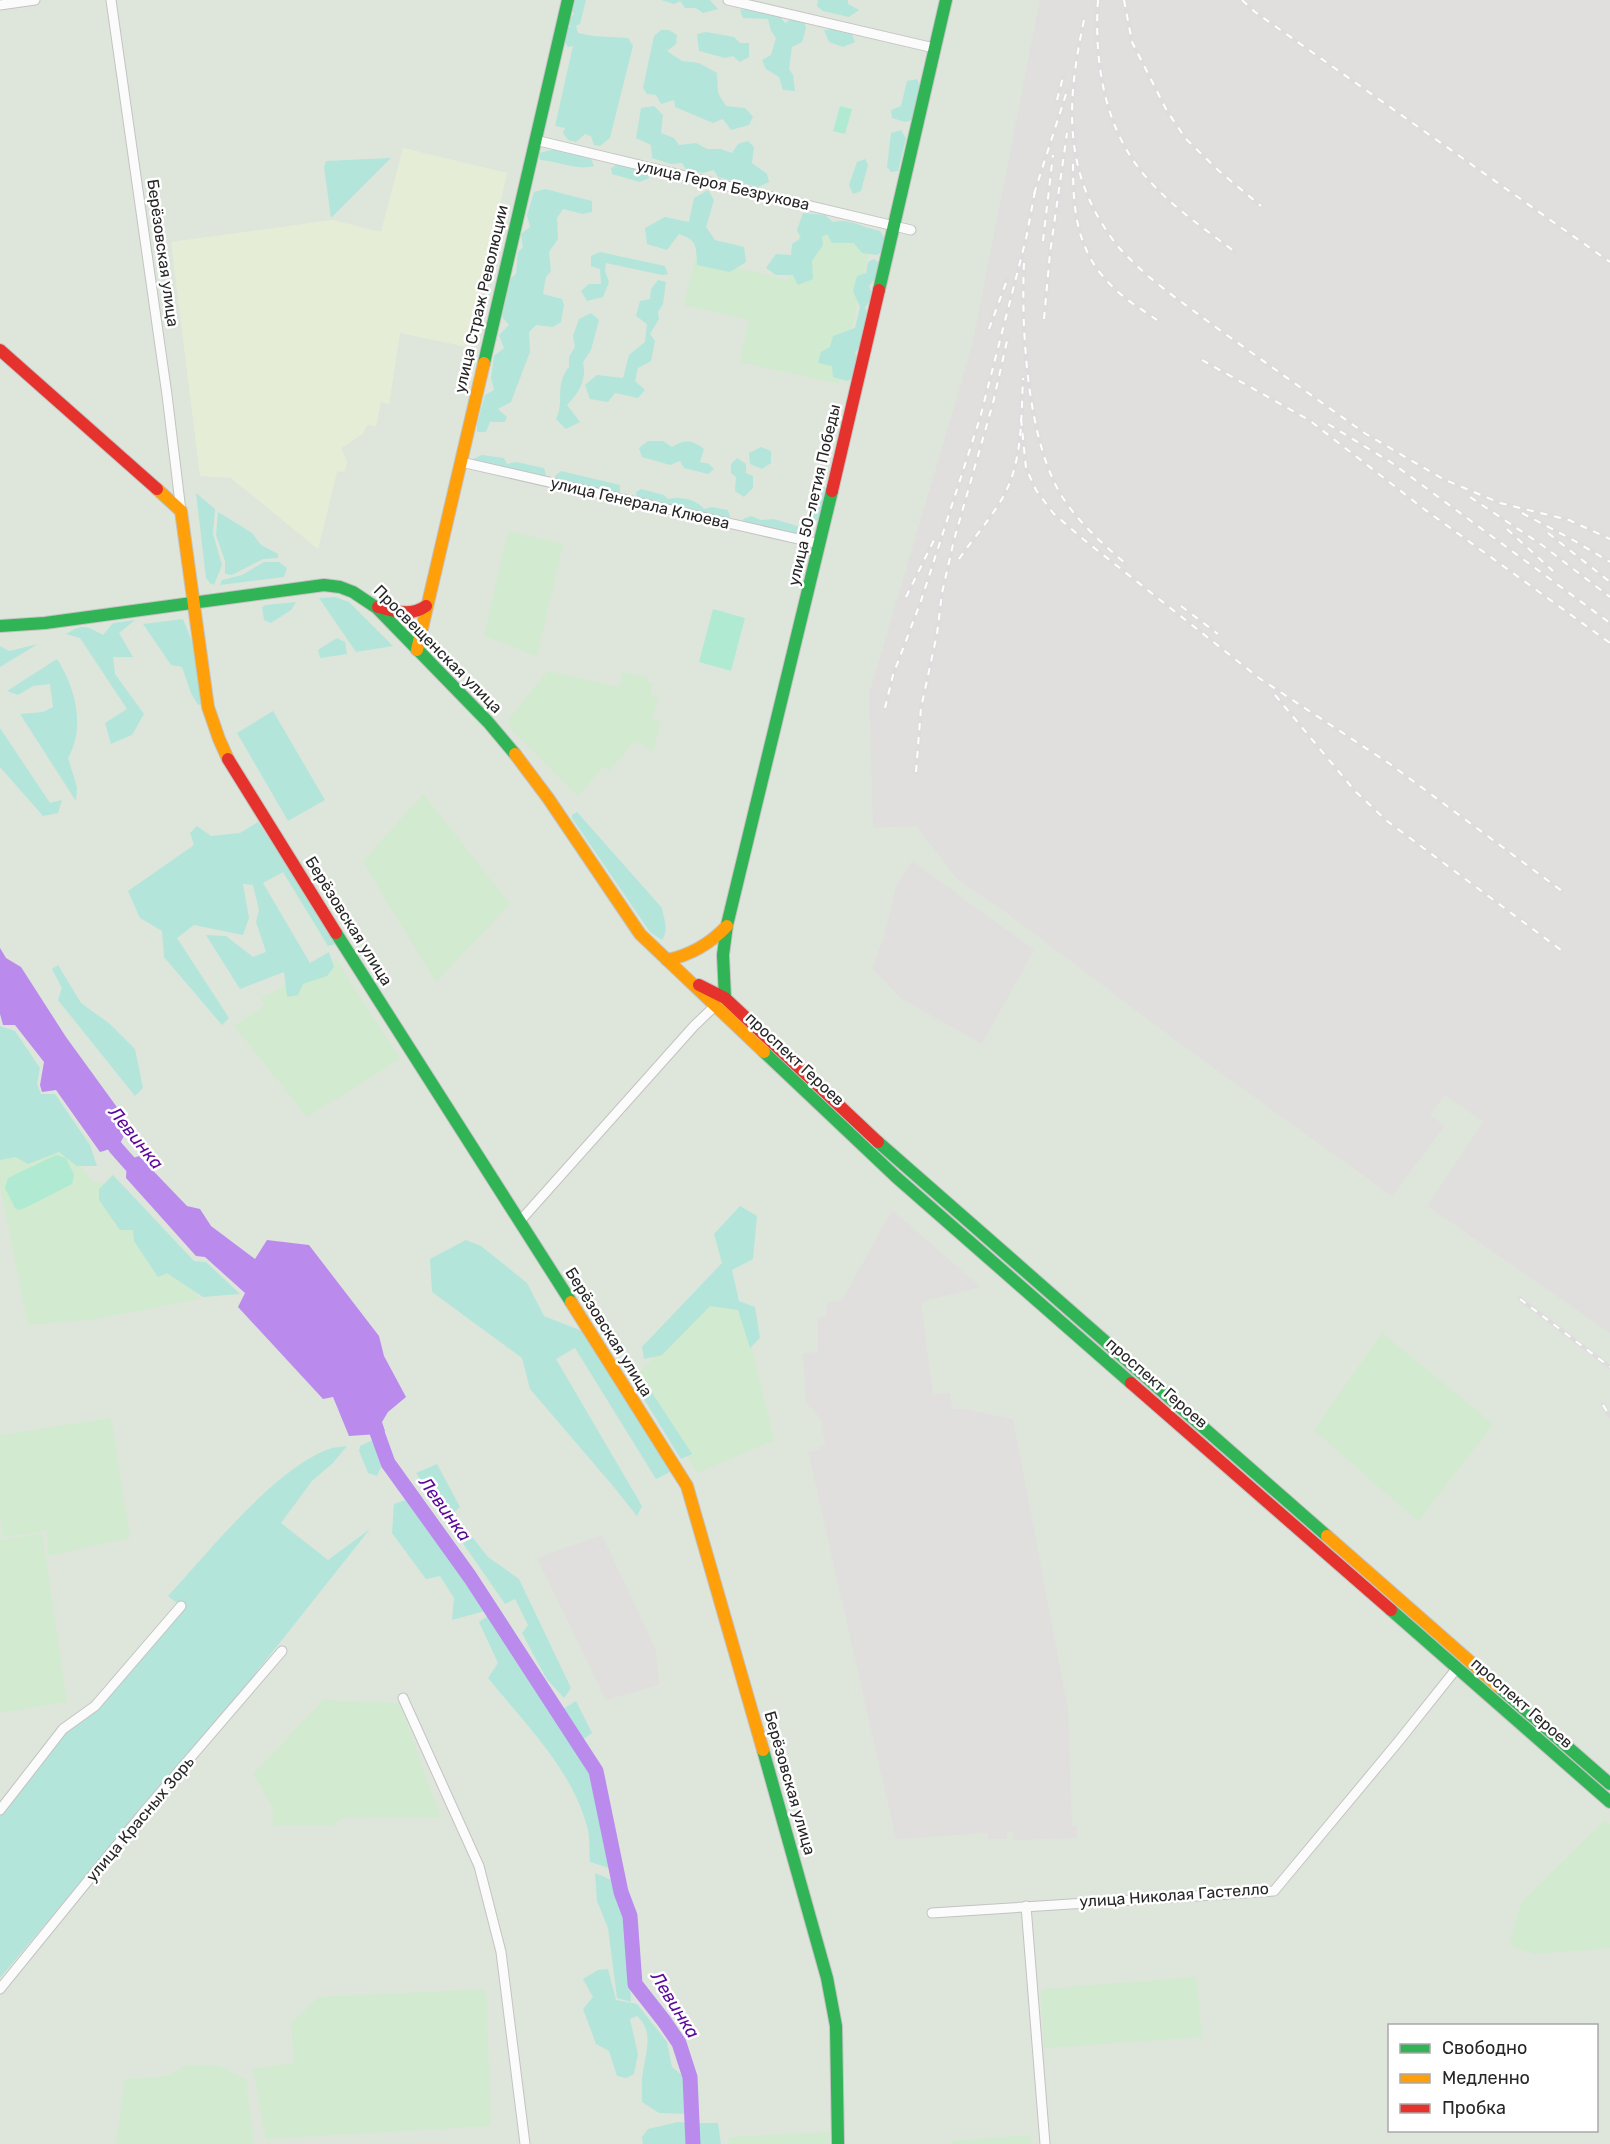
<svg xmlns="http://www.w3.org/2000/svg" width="1610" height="2144" viewBox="0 0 1610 2144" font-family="Rubik,sans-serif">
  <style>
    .industrial { fill: #e0dfdd }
    .education { fill: #d2eacf }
    .medical { fill: #e6edd7 }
    .green { fill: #b3e5db }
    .pitch { fill: #b0ead3 }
    .water { fill: #ba8bed }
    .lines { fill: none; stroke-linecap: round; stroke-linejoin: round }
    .river { stroke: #ba8bed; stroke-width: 15 }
    .street-casing { stroke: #c3c3c2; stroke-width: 11 }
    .fast-casing { stroke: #c3c3c2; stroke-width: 14 }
    .slow-casing { stroke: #c3c3c2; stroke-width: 14 }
    .jam-casing { stroke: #c3c3c2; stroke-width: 14 }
    .street { stroke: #fafbfa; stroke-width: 9 }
    .fast { stroke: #30b455; stroke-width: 12 }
    .slow { stroke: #ff9f0a; stroke-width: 12 }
    .jam { stroke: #e5322d; stroke-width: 12 }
    .rail-casing { stroke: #dedcdd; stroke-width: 4.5 }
    .rail { stroke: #fff; stroke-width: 2; stroke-dasharray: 7; stroke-linecap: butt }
    .labels { text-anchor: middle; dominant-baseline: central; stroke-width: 5; stroke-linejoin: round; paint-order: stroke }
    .street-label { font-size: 16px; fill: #272727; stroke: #fff }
    .water-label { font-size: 18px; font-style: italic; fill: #5c079b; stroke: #fff }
  </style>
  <rect width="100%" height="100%" fill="#dee6dc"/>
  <g class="industrial">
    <path d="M1040 0H1610V1333L1427 1206 1483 1122 1445 1095 1430 1115 1445 1126 1392 1196 1190 1051 1005 912 957 879 916 826 873 828 869 694 972 346Z"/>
    <path d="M912 861 1034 950 982 1044 900 998 872 968 884 937 896 886Z"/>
    <path d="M892 1210 981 1287 921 1302 933 1395 950 1393 952 1409H964L1013 1419 1068 1709 1072 1826H1077V1838L1013 1840V1831L1007 1832V1839H988V1833L896 1839 808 1452 820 1450 819 1446 825 1445 820 1418 806 1403 803 1353 818 1352V1318L826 1316 827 1302 842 1300Z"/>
    <path d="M602 1535 656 1650 659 1685 606 1700 537 1558Z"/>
  </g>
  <g class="education">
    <path d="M803 218 873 234 839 384 740 362 749 320 684 305 695 258 788 280Z"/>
    <path d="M508 531 563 544 537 656 484 636Z"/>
    <path d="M548 671 619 687 623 672 648 677V682L653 683 650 694 658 697 652 719 661 722 653 751 637 742 630 746 609 771 603 766 578 796 511 729 508 720Z"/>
    <path d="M423 794 510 904 436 982 363 862Z"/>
    <path d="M336 959 400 1059 307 1117 234 1026 265 1005 261 998Z"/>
    <path d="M0 1057 92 1181 108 1185 200 1299 90 1320 28 1325 0 1185Z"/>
    <path d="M708 1300 741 1304 774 1440 697 1473 638 1374Z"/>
    <path d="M1382 1333 1493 1424 1418 1521 1314 1430Z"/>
    <path d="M111 1418 130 1538 48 1556 47 1531 3 1537 0 1517V1435Z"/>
    <path d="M42 1533 67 1702 0 1713V1540Z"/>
    <path d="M323 1700 400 1703 440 1817 342 1818 333 1825H274L272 1807 253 1774Z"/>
    <path d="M1605 1820 1610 1825V1948L1535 1954 1509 1945 1521 1903Z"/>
    <path d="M1196 1977 1202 2037 1044 2048 1041 1989Z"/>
    <path d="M486 1989 491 2126 266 2139 253 2069 294 2063 291 2023 319 1997Z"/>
    <path d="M185 2066H219L246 2080 254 2144H116L125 2079 169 2076Z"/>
    <path d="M830 2132V2144H728L729 2137Z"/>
    <path d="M1030 2135 1031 2144H952V2141Z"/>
  </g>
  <path class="medical" d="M403 148 507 173 467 347 400 333 389 404 381 402 376 426 367 425 363 434 341 448 347 461 345 471 337 472 318 549 231 478 200 476 171 242 332 220 381 232Z"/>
  <g class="green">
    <path d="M574 0H586L580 24 576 26 578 33 593 36 628 38 633 46 610 138 600 146 594 145 591 136 585 134 576 142 568 140 563 133 565 128 555 126 573 46 568 47 565 42 566 29 570 27 569 20 574 14 571 9Z"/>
    <path d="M661 0H710L718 9 703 13 696 8H685L680 1 674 4Z"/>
    <path d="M818 0H848V4L859 10 849 17 823 11 817 6Z"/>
    <path d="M751 8 778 14 785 23 793 18 804 21 806 28 802 42 792 47 789 69 793 75 795 91 783 90 779 77 766 69 762 60 771 55 776 38 771 31 768 19 743 18 740 10Z"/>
    <path d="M834 29 852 34 855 42 843 47 829 42 824 30Z"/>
    <path d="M661 30H669L677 35 676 44 667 51 682 61 699 63 717 73 718 93 726 106 745 108 753 117 749 125 731 130 723 119 713 123 675 107 674 100 661 104 656 95 647 94 643 88 654 36Z"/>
    <path d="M706 32 734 37 740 43H749V57L740 62 733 56 725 58 699 51 697 34Z"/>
    <path d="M917 79 921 89 912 120 905 122 892 118 891 110 901 106 907 81Z"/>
    <path d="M654 106 663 115 661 133 674 138 679 145 696 143 707 149H721L732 153 738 144 748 141 754 147 752 163 767 174 769 182 758 187 718 177 714 170 703 173 686 169 682 163 671 164 652 158 651 145 636 138 641 108Z"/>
    <path d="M901 130 906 138 898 171 891 172 887 167 891 133Z"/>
    <path d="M555 149 591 159 594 166C576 171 558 161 540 160L539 153Z"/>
    <path d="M391 158 331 218 324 167 326 161Z"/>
    <path d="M865 159 868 165 861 191 853 194 849 185 857 162Z"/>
    <path d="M618 164 647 171 649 178 640 182 612 174 611 168Z"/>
    <path d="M545 189 592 201V212L583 214 563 209 557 218 558 239 549 252 551 271 546 277 543 294 562 299 564 305 561 322 553 327 536 325 529 332 530 352 511 402 498 409 507 417 505 422H490L486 432H477V424L485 395 494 390 491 378 494 356 504 348 499 335 509 325 502 317 511 278 516 274 518 252 523 247 521 234 530 227 527 215 534 192Z"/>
    <path d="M708 190 714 200 706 227 715 240 744 247 746 262 730 272 697 265C696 248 698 240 679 234L667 250 647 244 645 228 665 217 689 222 694 198Z"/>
    <path d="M803 213 825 215 833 222C852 218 862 228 880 231L886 240 883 251 877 255 862 253 854 243H832L827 234 822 237 823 245 812 261 813 279 798 285 793 275H776L766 268 776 254 791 255 792 244 801 238 797 230Z"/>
    <path d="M600 252 665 266 668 274 662 275 606 263 605 271 609 282 603 297 587 301 581 291 589 284H601L600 269 591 266V256Z"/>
    <path d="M874 259 881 264 878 276 869 286 873 297 865 307C871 320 866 343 855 352L858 360 855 377 847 381 833 377 832 366 818 363 821 352 830 347 833 336 855 328 860 307 853 291 857 276 866 273 868 262Z"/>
    <path d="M658 280 666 282 663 304 658 312 659 319 650 334 655 341 651 361 638 368 635 381 645 390 638 398 615 393 608 402 590 399 585 385 597 375 623 378 629 355 645 342 647 324 636 316 640 301 650 299 651 289Z"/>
    <path d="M591 313 599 320 591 350 583 362C587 380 579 393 567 405L580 422 566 429 556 419C565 402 554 385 569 367V357L575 347 573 336 579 319Z"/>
    <path d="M648 441H663L672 447C685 439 692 440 704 449L700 462 709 464 714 469 708 474 684 468 680 461 670 465 642 457 639 448Z"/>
    <path d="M761 447 771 451V463L762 469 750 464 749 453Z"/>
    <path d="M482 455 504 458 507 464 516 462 544 468 546 475 541 479 512 473 508 467 499 471 478 467 473 459Z"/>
    <path d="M737 458 746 464V473L753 476V488L744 497 735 491 736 477 731 473V464Z"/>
    <path d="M561 471 620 485V495L558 484 555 476Z"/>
    <path d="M823 485 829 493 823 518 814 521 808 514 815 487Z"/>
    <path d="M641 489 664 495 668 499C679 496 697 499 704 509L712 507 728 510 730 517C721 521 713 518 705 512L700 515 673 509 667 503 658 504 637 499 636 492Z"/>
    <path d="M196 493 215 509 213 534 222 565 214 585 210 583 206 578Z"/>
    <path d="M218 512 252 533 261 545 278 554V558L263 559 232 575 225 574V561L216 535Z"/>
    <path d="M751 516 761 520 774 519 807 529 809 538 744 525 743 519Z"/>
    <path d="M264 562H279L287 568 284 577 220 585 222 580 242 575Z"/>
    <path d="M335 597 349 602 393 646 356 652 319 598Z"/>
    <path d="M296 602 291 610 271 623 264 620 262 607 266 605Z"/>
    <path d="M183 619 195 649 205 703 198 705 191 693 182 667 171 665 143 624Z"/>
    <path d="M135 620 119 633 133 657H113L115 674 144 714 132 735 111 744 105 723 127 709 80 638 66 634C83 623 87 626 103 635L113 623Z"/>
    <path d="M337 638 345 642 347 654 320 658 318 650Z"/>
    <path d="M38 644 0 667V646L9 651Z"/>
    <path d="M57 659C75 687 86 726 68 758L77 787 76 801 20 714 43 712 53 707 50 684 33 686 18 695 7 691Z"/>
    <path d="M273 711 325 800 288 821 237 733Z"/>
    <path d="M0 728 50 803 62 800 58 813 43 816 0 767Z"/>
    <path d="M577 812 662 908C664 919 669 931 662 940L650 932 572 818V815Z"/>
    <path d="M258 822 339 943 328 946 283 872 263 883 310 963 329 952 334 967 327 976 303 984 298 995 287 997 284 972 240 989 206 935 226 936 253 957 266 952 256 922 259 910 253 885 243 884 249 918 243 935 194 925 177 938 229 1018 222 1025 164 957 162 931 140 918 128 891 194 845 190 833 197 826 211 836 240 833Z"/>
    <path d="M58 965 81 1003 110 1024 135 1049 143 1088 135 1096 58 1000 62 988 52 969Z"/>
    <path d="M0 1026 15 1031 40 1068 37 1084 41 1094H55L90 1145 97 1166H77L59 1152 28 1164 16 1157 0 1160Z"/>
    <path d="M113 1175 194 1261 206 1262 240 1294 203 1297 167 1273 158 1277 134 1241 133 1230H120L99 1200V1189Z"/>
    <path d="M740 1206 757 1216 753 1259 732 1270 739 1301 755 1307 760 1338 750 1348 738 1310 710 1306 662 1355 644 1359 642 1347 722 1263 714 1234Z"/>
    <path d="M466 1240 481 1246 527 1283 544 1316 582 1331 672 1471 656 1479 575 1348 556 1359 642 1506 637 1516 613 1486 530 1389 522 1358 432 1292 430 1259Z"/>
    <path d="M641 1376 692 1454 681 1459 631 1378Z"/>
    <path d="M373 1440 381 1467 377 1476 368 1473 359 1451 360 1446Z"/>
    <path d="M347 1446 333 1463 312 1481 281 1523 328 1560 370 1529 240 1693 0 1978V1809L63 1729 95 1706 181 1606 168 1596C208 1553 274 1469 329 1449 334 1447 341 1447 347 1446Z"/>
    <path d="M437 1464 460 1507 447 1518 416 1473Z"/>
    <path d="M405 1500 472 1590 485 1611 452 1620 454 1598 440 1576 426 1579 392 1533 394 1504Z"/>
    <path d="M462 1524 488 1557 519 1579 571 1688 564 1698 546 1678 522 1633 528 1625 515 1599 505 1604 451 1526Z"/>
    <path d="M488 1616 592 1772 609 1860V1868L590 1862C589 1852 590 1840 588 1830 573 1770 526 1725 488 1678L498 1663 479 1622Z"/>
    <path d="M576 1701 592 1733 581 1741 563 1709Z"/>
    <path d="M595 1873 614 1881 627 1919 631 2002 617 1998 608 1928 597 1901Z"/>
    <path d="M608 1969 616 2000 637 2004 667 2042 672 2067 683 2076 688 2094 689 2114 659 2113 642 2102C642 2092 641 2081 643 2072 646 2052 654 2031 637 2016L630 2019 638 2054 634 2074 626 2078 617 2076 609 2051 596 2044 583 2009 593 1997 583 1979 598 1970Z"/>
    <path d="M678 2122 688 2123V2144H643L642 2137 648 2129Z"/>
    <path d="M696 2123H718L721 2144H700Z"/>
  </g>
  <g class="pitch">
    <path d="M840 106 852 109 845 134 833 131Z"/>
    <path d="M713 609 745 618 731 671 699 662Z"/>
    <path d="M56 1155 66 1158 74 1175 72 1184 25 1208 19 1210 15 1208 5 1188 8 1178Z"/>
  </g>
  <g class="water">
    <path d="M0 948 6 958 21 967 66 1037 127 1121C123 1143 122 1146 100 1152L56 1090 42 1092 40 1085 44 1062 15 1025H3L0 1014Z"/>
    <path d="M139 1156 187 1206 200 1209 211 1226 255 1259 267 1240 309 1245 379 1336 384 1356 406 1397 388 1412 382 1422 385 1431 378 1434 349 1436 333 1397 323 1399 238 1307 245 1293 205 1257 196 1256 126 1178 127 1160Z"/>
  </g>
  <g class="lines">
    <g class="river">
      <path d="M105 1132 116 1148 139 1174"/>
      <path d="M370 1417 374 1424 388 1463 470 1577 596 1771 621 1892 630 1916 635 1984 664 2021 679 2043 690 2077 693 2144"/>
    </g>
    <g class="street-casing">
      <g id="street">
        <path d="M111 0 167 395 181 511"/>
        <path d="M728 0 934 48"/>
        <path d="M0 5 35 0"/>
        <path d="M535 140 911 230"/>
        <path d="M461 462 820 544"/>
        <path d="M520 1221 694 1026 718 1003"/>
        <path d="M403 1698 479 1866 501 1952 525 2144"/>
        <path d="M0 1810 63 1729 95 1706 181 1606"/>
        <path d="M1026 1906 1045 2144"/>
        <path d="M932 1913 1274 1891 1398 1742 1457 1668"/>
        <path d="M0 1989 143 1813 282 1651"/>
      </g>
    </g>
    <g class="fast-casing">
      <g id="fast">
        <path d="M879 290 946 0"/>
        <path d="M484 363 568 0"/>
        <path d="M0 626 45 623 324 585 340 587 353 592 377 608 488 722 515 754"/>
        <path d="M336 933 571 1302"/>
        <path d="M725 998 723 955 727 925 832 491"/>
        <path d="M764 1052 896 1177 1131 1383"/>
        <path d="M878 1142 1327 1536"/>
        <path d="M1391 1610 1610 1802"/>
        <path d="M1499 1687 1610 1784"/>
        <path d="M763 1750 827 1978 836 2026 838 2144"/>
      </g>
    </g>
    <g class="slow-casing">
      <g id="slow">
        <path d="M157 489 181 511 208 707 219 739 228 759"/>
        <path d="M417 650 484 363"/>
        <path d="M515 754 548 798 640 934 764 1052"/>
        <path d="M667 960C691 955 710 944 727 926"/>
        <path d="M571 1302 687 1486 763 1750"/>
        <path d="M1327 1536 1499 1687"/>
      </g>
    </g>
    <g class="jam-casing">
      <g id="jam">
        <path d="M0 350 157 489"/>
        <path d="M832 491 879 290"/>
        <path d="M378 607C395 611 411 617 426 606"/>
        <path d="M228 759 336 933"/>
        <path d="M699 985 725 998 878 1142"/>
        <path d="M1131 1383 1391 1610"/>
      </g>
    </g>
    <use href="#street" class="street"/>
    <use href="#fast" class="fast"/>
    <use href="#slow" class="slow"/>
    <use href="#jam" class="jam"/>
    <g class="rail-casing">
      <g id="rail">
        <path d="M1098 0C1094 62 1104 130 1147 178 1172 207 1205 229 1235 252"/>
        <path d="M1124 0 1132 42 1167 111 1186 139 1219 171 1261 206"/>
        <path d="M1242 0 1255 12 1610 262"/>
        <path d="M1084 20C1069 91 1062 157 1101 222 1109 235 1118 248 1129 258 1154 284 1185 304 1214 326 1265 362 1315 398 1366 434L1443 479 1500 503 1569 520 1610 539"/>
        <path d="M1057 100 1063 77"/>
        <path d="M1073 164C1073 213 1077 254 1115 289 1127 301 1143 310 1157 320"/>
        <path d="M1034 194 1067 91"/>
        <path d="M1043 241 1053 155"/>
        <path d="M1024 263C1021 329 1027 442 1063 498 1080 524 1103 544 1126 564"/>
        <path d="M1044 319 1050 253 1067 133"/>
        <path d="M989 329 1007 280"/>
        <path d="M1202 360 1309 420 1424 509 1610 643"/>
        <path d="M1021 419 1026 468 1036 490 1053 513 1083 539 1259 678 1390 764 1562 891"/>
        <path d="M1328 424 1392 463 1610 623"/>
        <path d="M1470 497 1542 545 1610 597"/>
        <path d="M1522 513 1573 540 1610 562"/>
        <path d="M1507 529 1553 571"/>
        <path d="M1548 533 1610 582"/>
        <path d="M959 559C972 540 988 522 1000 502 1023 466 1021 419 1023 378"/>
        <path d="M906 597 934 540"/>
        <path d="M1181 606 1218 634"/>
        <path d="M1275 695 1355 791 1387 821 1561 950"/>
        <path d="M885 708 893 675 921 601 980 418 1026 239 1036 186"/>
        <path d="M916 772 921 708 937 634 942 593 954 540 993 403 1007 341"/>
        <path d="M1520 1299 1610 1367"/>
        <path d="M1603 1405 1610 1416"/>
      </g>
    </g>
    <use href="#rail" class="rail"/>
  </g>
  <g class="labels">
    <g class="street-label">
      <text transform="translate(723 185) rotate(13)">улица Героя Безрукова</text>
      <text transform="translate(163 253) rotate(82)">Берёзовская улица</text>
      <text transform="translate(481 299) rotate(-77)">улица Страж Революции</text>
      <text transform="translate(814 495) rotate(-77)">улица 50-летия Победы</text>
      <text transform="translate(640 503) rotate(13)">улица Генерала Клюева</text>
      <text transform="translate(438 649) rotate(45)">Просвещенская улица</text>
      <text transform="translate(349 921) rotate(58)">Берёзовская улица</text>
      <text transform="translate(795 1059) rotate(43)">проспект Героев</text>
      <text transform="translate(609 1332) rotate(58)">Берёзовская улица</text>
      <text transform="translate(1157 1383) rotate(41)">проспект Героев</text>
      <text transform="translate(1522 1703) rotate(41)">проспект Героев</text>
      <text transform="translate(790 1783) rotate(74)">Берёзовская улица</text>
      <text transform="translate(140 1819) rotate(-50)">улица Красных Зорь</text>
      <text transform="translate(1174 1895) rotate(-4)">улица Николая Гастелло</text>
    </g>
    <g class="water-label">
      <text transform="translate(136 1138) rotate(51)">Левинка</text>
      <text transform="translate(445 1509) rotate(54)">Левинка</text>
      <text transform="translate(675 2005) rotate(58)">Левинка</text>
    </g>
  </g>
  <rect x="1388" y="2024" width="210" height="108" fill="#ffffff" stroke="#a9a9a9" stroke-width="1.5"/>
  <rect x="1400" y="2044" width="30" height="9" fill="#30b455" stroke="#a9a9a9" stroke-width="1.5"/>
  <text x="1442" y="2054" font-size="18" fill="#272727">Свободно</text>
  <rect x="1400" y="2074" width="30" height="9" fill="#ff9f0a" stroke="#a9a9a9" stroke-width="1.5"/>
  <text x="1442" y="2084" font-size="18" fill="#272727">Медленно</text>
  <rect x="1400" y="2104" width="30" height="9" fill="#e5322d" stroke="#a9a9a9" stroke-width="1.5"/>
  <text x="1442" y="2114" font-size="18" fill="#272727">Пробка</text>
</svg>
